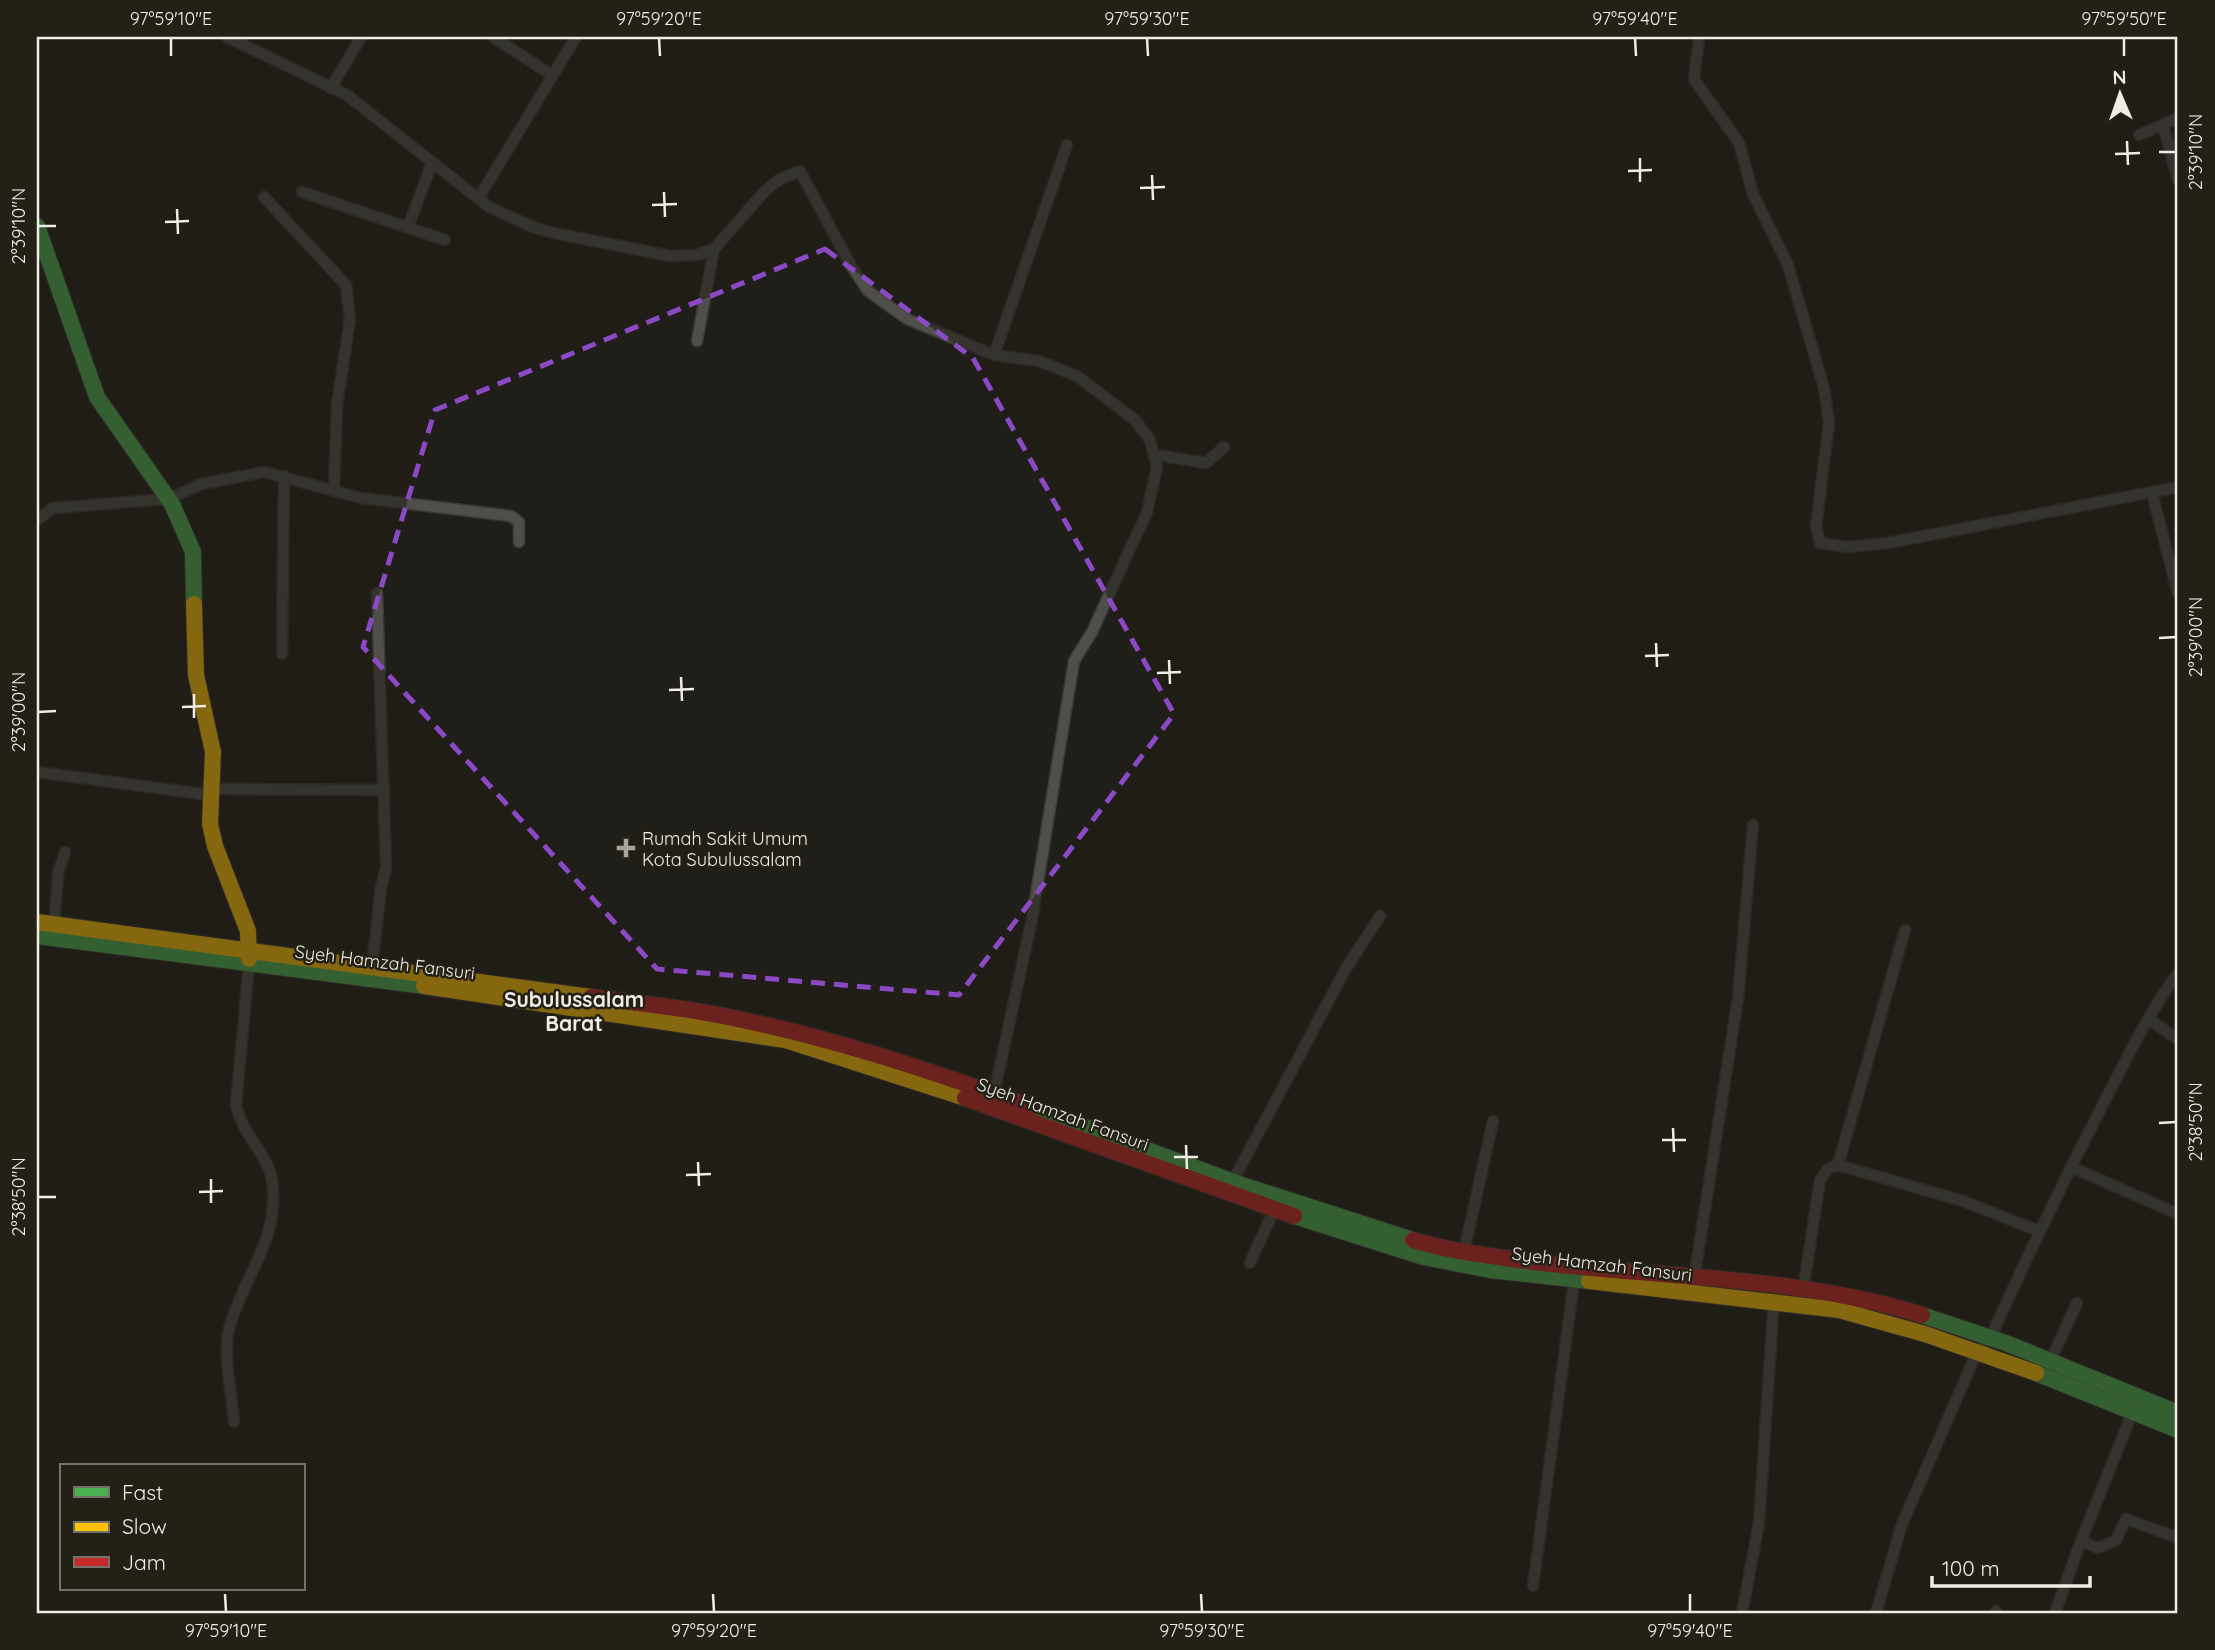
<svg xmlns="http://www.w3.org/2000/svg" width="2215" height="1650" viewBox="0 0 2215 1650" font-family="Quicksand,sans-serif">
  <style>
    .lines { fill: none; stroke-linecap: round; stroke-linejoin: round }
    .street-casing { stroke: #3b3935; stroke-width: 13 }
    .fast-casing { stroke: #3b3935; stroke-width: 18 }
    .slow-casing { stroke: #3b3935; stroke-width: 18 }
    .jam-casing { stroke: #3b3935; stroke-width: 18 }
    .street { stroke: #4f4e4a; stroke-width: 10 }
    .fast { stroke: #4caf50; stroke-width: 16 }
    .slow { stroke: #ffc107; stroke-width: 16 }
    .jam { stroke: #c62828; stroke-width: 16 }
    .marked { fill: none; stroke: #8c49c5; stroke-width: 5; stroke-dasharray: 14 9; stroke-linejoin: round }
    .ticks { fill: none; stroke: #efede6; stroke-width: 2.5 }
    .poi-dot { fill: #a7a59e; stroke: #232015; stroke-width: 2.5 }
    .labels { text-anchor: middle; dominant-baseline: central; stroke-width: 5; stroke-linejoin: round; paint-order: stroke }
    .poi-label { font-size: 18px; fill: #efede6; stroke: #232015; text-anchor: start }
    .street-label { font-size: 18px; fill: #efede6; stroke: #232015 }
    .quarter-label { font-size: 21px; font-weight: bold; fill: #efede6; stroke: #232015 }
    .neatline { fill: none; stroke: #efede6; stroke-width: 2.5 }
    .ticks-label { font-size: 18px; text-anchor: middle; fill: #efede6 }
  </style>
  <rect width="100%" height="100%" fill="#201e18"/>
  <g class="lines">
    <g class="street-casing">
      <g id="street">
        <path d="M227 37 347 95 489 207 535 228 558 234 671 256 696 255 714 249 764 192 780 179 800 171 850 264 868 291 907 319 994 355 1039 361 1077 376 1135 420 1150 440 1157 467 1147 512 1092 632 1074 661 1032 919 993 1098"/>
        <path d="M493 37 552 75"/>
        <path d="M1699 37 1694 79 1739 143 1753 194 1788 265 1824 388 1829 423 1816 526 1820 543 1848 547 1888 543 2178 487"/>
        <path d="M331 88 361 37"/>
        <path d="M2163 125 2178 180"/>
        <path d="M2139 135 2178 118"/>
        <path d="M302 192 445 240"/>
        <path d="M264 197 346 285 350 320 337 404 334 490"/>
        <path d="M478 199 576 37"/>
        <path d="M408 227 432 163"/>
        <path d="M697 341 714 249"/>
        <path d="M994 355 1067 145"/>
        <path d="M1156 455 1206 463 1224 447"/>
        <path d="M2152 493 2178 594"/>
        <path d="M37 520 53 508 168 499 201 484 264 472 361 498 511 516 519 522V542"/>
        <path d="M282 654 284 476"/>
        <path d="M37 772 210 795"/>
        <path d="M210 789 384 790"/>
        <path d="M54 925 58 874 65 852"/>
        <path d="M372 967 381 887 386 868 377 593"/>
        <path d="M2148 1019 2178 1039"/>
        <path d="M1838 1165 1905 930"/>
        <path d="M2071 1167 2178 1214"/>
        <path d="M1233 1181 1345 970 1380 916"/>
        <path d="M1464 1252 1493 1121"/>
        <path d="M1250 1263 1274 1210"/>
        <path d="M1694 1279 1738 998 1753 825"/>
        <path d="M1803 1291 1820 1180 1828 1169 1838 1165 1963 1201 2039 1231"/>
        <path d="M2050 1362 2077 1303"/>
        <path d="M234 1422C232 1391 221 1352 231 1322 247 1271 280 1238 272 1181 269 1155 242 1135 236 1105L249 964"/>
        <path d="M2081 1541 2133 1411"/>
        <path d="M1533 1586 1574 1282"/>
        <path d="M1742 1613 1759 1523 1774 1298"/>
        <path d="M1876 1613 1902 1524 1977 1352 1990 1339C2025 1261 2062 1184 2101 1108 2125 1062 2147 1015 2178 973"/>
        <path d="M1995 1613 1996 1611"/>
        <path d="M2055 1613 2081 1541 2098 1548 2116 1540 2126 1519 2175 1537 2178 1534"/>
      </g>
    </g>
    <g class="fast-casing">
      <g id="fast">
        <path d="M37 226 97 397 172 504 193 552 194 604"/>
        <path d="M37 936 424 986"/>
        <path d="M1031 1107 1242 1185 1413 1240"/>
        <path d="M1294 1216 1423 1257 1490 1270 1589 1281"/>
        <path d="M1922 1315 2006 1343 2178 1413"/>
        <path d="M2036 1373 2178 1430"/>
      </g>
    </g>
    <g class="slow-casing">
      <g id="slow">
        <path d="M194 604 196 675 213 752 210 824 215 846 248 931 249 959"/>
        <path d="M37 922 591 997"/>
        <path d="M424 986 785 1040 965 1098"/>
        <path d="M1589 1281 1839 1310 1925 1334 2036 1373"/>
      </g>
    </g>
    <g class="jam-casing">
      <g id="jam">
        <path d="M591 997C628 1002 665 1006 702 1012 814 1032 924 1068 1031 1107"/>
        <path d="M965 1098 1294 1216"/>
        <path d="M1413 1240C1452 1252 1493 1256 1533 1262 1662 1278 1797 1276 1922 1315"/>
      </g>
    </g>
    <use href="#street" class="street"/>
    <use href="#fast" class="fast"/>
    <use href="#slow" class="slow"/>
    <use href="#jam" class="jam"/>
  </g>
  <path d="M0 0H2215V1650H0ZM825 249 973 358 1174 714 959 995 657 969 363 647 435 410Z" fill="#201e18" fill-opacity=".55" fill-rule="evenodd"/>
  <path class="marked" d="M825 249 973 358 1174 714 959 995 657 969 363 647 435 410Z"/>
  <path class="ticks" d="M171 38V56M659 38 660 56M1147 38 1148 56M1635 38 1636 56M2124 38V56M2127 141 2128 165M2159 152H2176M2115 154 2140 153M1640 158V182M1628 171 1652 170M1152 175 1153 200M1140 188 1165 187M664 192 665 217M652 205 677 204M177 209 178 234M165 222 189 221M38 226H56M2159 638 2176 637M1656 643 1657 667M1645 656 1669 655M1169 660 1170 684M1157 673 1181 672M681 677 682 701M669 690 694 689M194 694V718M182 707 206 706M38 712 56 711M2159 1123 2176 1122M1673 1128 1674 1152M1662 1140H1686M1186 1145 1187 1169M1174 1157H1198M698 1162 699 1186M686 1175 711 1174M211 1179V1203M199 1192 223 1191M38 1197H56M225 1594 226 1612M713 1594 714 1612M1201 1594 1202 1612M1690 1594V1612"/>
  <path class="poi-dot" d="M622.5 837.5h7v7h7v7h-7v7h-7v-7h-7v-7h7z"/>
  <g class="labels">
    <g class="poi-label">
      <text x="642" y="838">Rumah Sakit Umum<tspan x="642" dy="21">Kota Subulussalam</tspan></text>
    </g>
    <g class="street-label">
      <text transform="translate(385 962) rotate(7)">Syeh Hamzah Fansuri</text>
      <text transform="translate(1063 1114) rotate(20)">Syeh Hamzah Fansuri</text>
      <text transform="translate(1602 1264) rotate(7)">Syeh Hamzah Fansuri</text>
    </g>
    <g class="quarter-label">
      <text x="574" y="999">Subulussalam<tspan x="574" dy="24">Barat</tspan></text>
    </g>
  </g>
  <rect width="2215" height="1650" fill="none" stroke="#232015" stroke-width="77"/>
  <rect x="60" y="1464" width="245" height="126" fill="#232015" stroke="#757269" stroke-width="2"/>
  <rect x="74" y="1487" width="35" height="10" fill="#4caf50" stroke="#757269" stroke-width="2"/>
  <text x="122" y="1500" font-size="21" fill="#efede6">Fast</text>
  <rect x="74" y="1522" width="35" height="10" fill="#ffc107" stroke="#757269" stroke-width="2"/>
  <text x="122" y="1534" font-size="21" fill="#efede6">Slow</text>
  <rect x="74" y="1557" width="35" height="10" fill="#c62828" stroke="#757269" stroke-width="2"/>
  <text x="122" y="1570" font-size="21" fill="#efede6">Jam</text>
  <g transform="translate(2120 94) rotate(358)" stroke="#232015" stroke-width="5" paint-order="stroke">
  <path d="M0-5L12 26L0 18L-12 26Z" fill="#efede6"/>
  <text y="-10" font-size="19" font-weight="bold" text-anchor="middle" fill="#efede6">N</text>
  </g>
  <path d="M1932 1576v10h158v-10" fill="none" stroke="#efede6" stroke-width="3.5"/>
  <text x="1942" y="1576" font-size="21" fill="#efede6" stroke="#232015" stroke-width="5" paint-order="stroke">100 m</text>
  <rect x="38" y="38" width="2138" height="1574" class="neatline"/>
  <g class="ticks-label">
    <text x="171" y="25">97°59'10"E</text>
    <text x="659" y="25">97°59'20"E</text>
    <text x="1147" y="25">97°59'30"E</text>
    <text x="1635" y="25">97°59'40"E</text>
    <text x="2124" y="25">97°59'50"E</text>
    <text transform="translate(2196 152) rotate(-90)" y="6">2°39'10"N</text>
    <text transform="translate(19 226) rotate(-90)" y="6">2°39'10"N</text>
    <text transform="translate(2196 637) rotate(-90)" y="6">2°39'00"N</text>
    <text transform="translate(19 712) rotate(-90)" y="6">2°39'00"N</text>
    <text transform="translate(2196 1122) rotate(-90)" y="6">2°38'50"N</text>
    <text transform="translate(19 1197) rotate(-90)" y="6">2°38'50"N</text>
    <text x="226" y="1637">97°59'10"E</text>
    <text x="714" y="1637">97°59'20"E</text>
    <text x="1202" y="1637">97°59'30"E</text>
    <text x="1690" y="1637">97°59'40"E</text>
  </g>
</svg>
